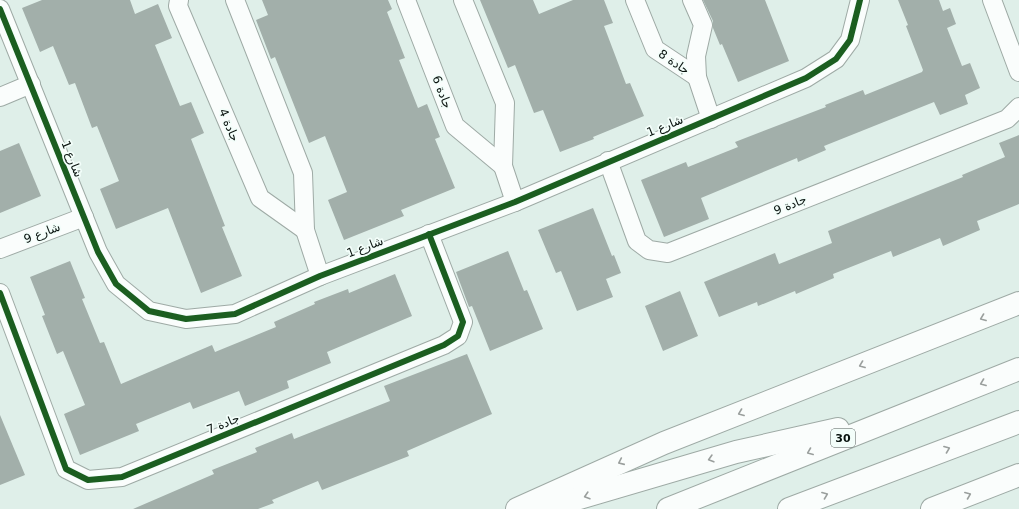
<svg xmlns="http://www.w3.org/2000/svg" width="1019" height="509" viewBox="0 0 1019 509" font-family="'DejaVu Sans',Cairo,sans-serif">
  <style>
    .building { fill: #a2afaa }
    .lines { fill: none; stroke-linecap: round; stroke-linejoin: round }
    .minor-casing { stroke: #9eaaa5; stroke-width: 20 }
    .major-casing { stroke: #9eaaa5; stroke-width: 24 }
    .highway-casing { stroke: #9eaaa5; stroke-width: 24 }
    .minor { stroke: #fafdfc; stroke-width: 18 }
    .major { stroke: #fafdfc; stroke-width: 22 }
    .highway { stroke: #fafdfc; stroke-width: 22 }
    .cycleway-casing { stroke: #f3fefa; stroke-width: 8 }
    .cycleway { stroke: #1b5e20; stroke-width: 6 }
    .oneway { stroke: #9a9f9d }
    .labels { text-anchor: middle; dominant-baseline: central; stroke-width: 3.5; stroke-linejoin: round; paint-order: stroke }
    .shield { fill: #f3fefa; stroke: #4f5a56; stroke-width: 1 }
    .shield-label { font-size: 11px; font-weight: bold; fill: #09130f }
    .street-label { font-size: 12px; fill: #09130f; stroke: #f3fefa }
  </style>
  <rect width="100%" height="100%" fill="#dfefe9"/>
  <g class="building">
    <path d="M42 0H130L135 14 158 4 172 38 155 45 180 106 191 102 204 133 191 139 225 226 222 227 242 276 201 293 168 208 116 229 100 189 119 181 97 126 92 128 75 83 69 85 53 46 40 52 22 8Z"/>
    <path d="M262 0H388L392 9 387 12 405 58 399 60 418 108 427 104 440 137 435 139 455 188 401 210 404 216 344 240 328 200 347 192 325 136 309 143 275 57 271 59 256 20 268 15Z"/>
    <path d="M480 0H533L539 14 573 0H604L613 23 604 26 626 84 630 83 644 116 593 137 594 139 560 152 543 110 534 113 515 65 508 68Z"/>
    <path d="M703 0H765L789 61 738 82 722 44 720 45 713 28V21Z"/>
    <path d="M898 0H939L943 11 950 8 956 24 947 28 962 66 970 63 980 88 965 95 968 104 940 115 934 102 824 146 826 150 798 162 797 158 701 198 709 219 664 237 641 180 686 162 688 167 738 147 735 142 826 107 825 105 863 90 865 95 922 72 923 70 906 26 908 25Z"/>
    <path d="M1019 135V204L977 221 980 230 943 246 940 238 893 257 891 251 833 274 834 278 796 294 795 291 758 306 757 302 719 317 704 282 775 253 779 264 832 243 828 231 963 177 962 175 1005 157 999 143Z"/>
    <path d="M19 143 41 196 0 213V151Z"/>
    <path d="M593 208 612 256 614 255 621 273 606 279 613 297 577 311 561 271 556 273 538 230Z"/>
    <path d="M508 251 524 291 527 290 543 329 490 351 472 306 469 307 456 272Z"/>
    <path d="M70 261 85 298 82 299 100 343 104 342 121 384 212 345 215 352 276 327 274 322 315 304 314 302 348 289 349 293 395 274 412 316 327 352 331 363 287 381 289 388 245 406 239 391 193 409 190 402 136 424 139 431 80 455 64 414 85 405 63 351 57 354 42 316 45 315 30 277Z"/>
    <path d="M680 291 698 336 663 351 645 306Z"/>
    <path d="M467 354 492 414 407 451 409 456 322 490 318 481 272 500 274 503 258 509H133L214 474 212 470 257 452 255 448 292 433 294 439 390 401 384 386Z"/>
    <path d="M0 415 25 475 0 485Z"/>
  </g>
  <g class="lines">
    <g class="minor-casing">
      <g id="minor">
        <path d="M179 0 178 6 260 198 305 230"/>
        <path d="M235 0 303 173 305 230 320 276"/>
        <path d="M406 0 455 126 503 166"/>
        <path d="M463 0 505 103 503 166 515 202"/>
        <path d="M635 0 655 49 697 77"/>
        <path d="M692 0 703 25 696 56 697 77 711 119"/>
        <path d="M992 0 1019 72"/>
        <path d="M0 9 98 252 116 284 149 311 186 319 235 314 320 276 515 202 806 78 836 59 850 40 860 0"/>
        <path d="M0 97 31 84"/>
        <path d="M608 161 637 241 649 250 668 253 1007 119 1019 107"/>
        <path d="M0 249 84 217"/>
        <path d="M0 293 66 469 88 480 122 477 444 345 458 336 463 322 429 234"/>
      </g>
    </g>
    <g class="major-casing">
      <g id="major">
        <path d="M517 509 664 443 1019 303"/>
        <path d="M932 509 1019 475"/>
      </g>
    </g>
    <g class="highway-casing">
      <g id="highway">
        <path d="M542 509 736 452 838 429"/>
        <path d="M668 509 1019 369"/>
        <path d="M789 509 1019 422"/>
      </g>
    </g>
    <use href="#minor" class="minor"/>
    <use href="#major" class="major"/>
    <use href="#highway" class="highway"/>
    <g class="cycleway-casing">
      <g id="cycleway">
        <path d="M0 9 98 252 116 284 149 311 186 319 235 314 320 276 515 202 806 78 836 59 850 40 860 0"/>
        <path d="M0 293 66 469 88 480 122 477 444 345 458 336 463 322 429 234"/>
      </g>
    </g>
    <use href="#cycleway" class="cycleway"/>
  </g>
  <defs><path id="oneway-chevron" d="M-2-3.5L2.5 0L-2 3.5" fill="none" stroke-width="1.6" stroke-linecap="round" stroke-linejoin="round"/></defs>
  <g class="oneway">
    <use href="#oneway-chevron" transform="translate(983 318) rotate(159)"/>
    <use href="#oneway-chevron" transform="translate(862 365) rotate(159)"/>
    <use href="#oneway-chevron" transform="translate(983 383) rotate(159)"/>
    <use href="#oneway-chevron" transform="translate(741 413) rotate(159)"/>
    <use href="#oneway-chevron" transform="translate(947 449) rotate(-21)"/>
    <use href="#oneway-chevron" transform="translate(810 452) rotate(158)"/>
    <use href="#oneway-chevron" transform="translate(711 459) rotate(164)"/>
    <use href="#oneway-chevron" transform="translate(621 462) rotate(156)"/>
    <use href="#oneway-chevron" transform="translate(825 495) rotate(-21)"/>
    <use href="#oneway-chevron" transform="translate(968 495) rotate(-22)"/>
    <use href="#oneway-chevron" transform="translate(587 496) rotate(163)"/>
  </g>
  <g class="labels">
    <rect class="shield" x="831" y="429" width="24" height="18" rx="3"/>
    <g class="shield-label">
      <text x="843" y="438">30</text>
    </g>
    <g class="street-label">
      <text transform="translate(674 62) rotate(34)">جادة 8</text>
      <text transform="translate(442 92) rotate(69)">جادة 6</text>
      <text transform="translate(229 125) rotate(67)">جادة 4</text>
      <text transform="translate(665 126) rotate(-22)">شارع 1</text>
      <text transform="translate(72 159) rotate(68)">شارع 1</text>
      <text transform="translate(790 205) rotate(-22)">جادة 9</text>
      <text transform="translate(42 233) rotate(-21)">شارع 9</text>
      <text transform="translate(365 247) rotate(-21)">شارع 1</text>
      <text transform="translate(223 424) rotate(-22)">جادة 7</text>
    </g>
  </g>
</svg>
